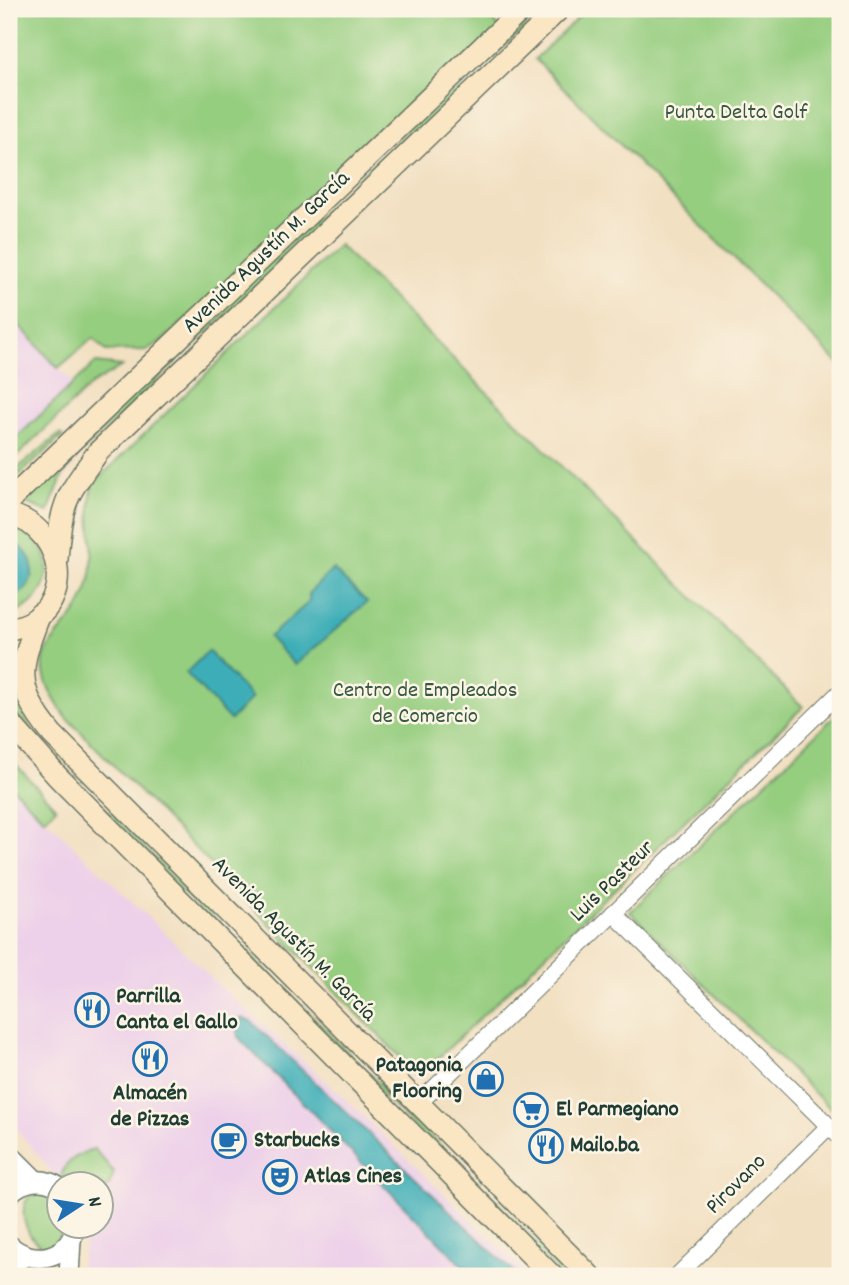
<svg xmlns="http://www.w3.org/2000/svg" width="849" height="1285" viewBox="0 0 849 1285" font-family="Dekko,sans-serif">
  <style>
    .built { fill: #edd0e9 }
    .green { fill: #96ce80; stroke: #5a865a; stroke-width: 2 }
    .water { fill: #3daeb7; stroke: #2e7676; stroke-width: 2 }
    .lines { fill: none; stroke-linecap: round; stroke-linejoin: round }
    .minor-casing { stroke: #697666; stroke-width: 18 }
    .tertiary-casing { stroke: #697666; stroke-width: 22 }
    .secondary-casing { stroke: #697666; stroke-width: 24 }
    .minor { stroke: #fff; stroke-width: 16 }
    .tertiary { stroke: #fff; stroke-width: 19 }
    .secondary { stroke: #fbe6c3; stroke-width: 21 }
    .labels { text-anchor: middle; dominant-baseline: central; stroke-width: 5; stroke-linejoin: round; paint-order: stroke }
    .park-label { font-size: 23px; fill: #375a43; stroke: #fcf5e5 }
    .street-label { font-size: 23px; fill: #1f3d34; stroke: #fcf5e5 }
    .poi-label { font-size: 23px; font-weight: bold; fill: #1f3d34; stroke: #fcf5e5; text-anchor: start }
  </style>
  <rect width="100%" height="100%" fill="#fcf5e5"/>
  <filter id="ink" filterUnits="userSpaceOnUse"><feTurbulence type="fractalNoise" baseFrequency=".0143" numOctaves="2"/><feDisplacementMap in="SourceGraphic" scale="14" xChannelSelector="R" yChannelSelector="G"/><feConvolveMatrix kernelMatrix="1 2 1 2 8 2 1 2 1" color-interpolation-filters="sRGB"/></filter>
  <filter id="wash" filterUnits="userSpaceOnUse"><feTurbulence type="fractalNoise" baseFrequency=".00686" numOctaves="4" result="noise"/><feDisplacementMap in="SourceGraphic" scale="28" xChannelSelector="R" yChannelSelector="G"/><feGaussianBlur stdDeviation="1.57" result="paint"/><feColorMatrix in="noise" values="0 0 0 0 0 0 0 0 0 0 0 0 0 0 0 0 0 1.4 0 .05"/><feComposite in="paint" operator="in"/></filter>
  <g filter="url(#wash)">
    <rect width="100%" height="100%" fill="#f2e0c2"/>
    <g class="built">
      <path d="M9 314 73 383 9 445Z"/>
      <path d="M9 784 225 991 339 1093 529 1276H78L87 1236 93 1226H102V1184L61 1183 9 1120Z"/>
    </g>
    <g class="green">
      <path d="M9 9H481L501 29 163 340 146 350 106 351 93 338 58 368 9 314Z"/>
      <path d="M534 9H544L79 455 63 475 48 512 21 501Z"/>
      <path d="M587 9H840V365L535 59Z"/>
      <path d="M339 245 803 707 428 1068 412 1069 66 717C9 638 76 644 90 580 97 547 85 516 93 484Z"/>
      <path d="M95 363 122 366 91 385 9 464V445Z"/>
      <path d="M60 434 63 436 9 484V475Z"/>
      <path d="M9 528C62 536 58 600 10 615Z"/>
      <path d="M9 643H16C3 687 19 714 45 747L570 1276H562L41 750 9 704Z"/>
      <path d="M840 711V1118L630 912Z"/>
      <path d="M9 757 56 808 44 819 9 784Z"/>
      <path d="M94 1149 114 1172 109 1186 102 1192V1184L71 1183 61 1178C63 1162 80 1153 94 1149Z"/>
      <path d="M39 1192 47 1193 59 1202 60 1226H64C45 1285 0 1200 39 1192Z"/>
    </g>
    <g class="water">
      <path d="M9 542C40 551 40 589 9 599Z"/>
      <path d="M333 569 367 602 295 665 269 637 309 602V593Z"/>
      <path d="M208 651 252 698 230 720 186 673Z"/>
      <path d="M242 1018 252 1022 518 1276H473L238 1037V1021Z"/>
    </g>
  </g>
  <g filter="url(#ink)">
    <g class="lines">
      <g class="minor-casing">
        <g id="minor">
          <path d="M613 913 840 1137"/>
          <path d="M418 1104 840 692"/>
          <path d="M9 1268 26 1257"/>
          <path d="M677 1276 829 1126"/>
        </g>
      </g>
      <g class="tertiary-casing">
        <g id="tertiary">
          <path d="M9 1154 35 1180"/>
          <path d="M9 1194C22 1180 43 1176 60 1188"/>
          <path d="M9 1245C33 1267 69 1259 76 1226"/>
          <path d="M69 1276 71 1240"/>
        </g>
      </g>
      <g class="secondary-casing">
        <g id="secondary">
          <path d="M9 501 522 9"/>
          <path d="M9 514C71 531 76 619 9 629"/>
          <path d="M57 560C61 502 65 498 98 452L559 9"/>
          <path d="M40 614C19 667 14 688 52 734L590 1276"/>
          <path d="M9 722 57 776 552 1276"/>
        </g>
      </g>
      <use href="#minor" class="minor"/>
      <use href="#tertiary" class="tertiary"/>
      <use href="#secondary" class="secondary"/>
    </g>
  </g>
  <defs>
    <g id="restaurant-ring" transform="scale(1.75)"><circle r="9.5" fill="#fcf5e5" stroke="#1f6fb2" stroke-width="1.5"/><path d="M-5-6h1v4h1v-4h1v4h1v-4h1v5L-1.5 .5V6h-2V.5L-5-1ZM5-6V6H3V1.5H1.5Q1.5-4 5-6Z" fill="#1f6fb2"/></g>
    <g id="shop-ring" transform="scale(1.75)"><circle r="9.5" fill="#fcf5e5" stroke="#1f6fb2" stroke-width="1.5"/><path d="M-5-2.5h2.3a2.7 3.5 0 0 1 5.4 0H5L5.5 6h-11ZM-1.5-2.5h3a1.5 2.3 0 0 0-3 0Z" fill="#1f6fb2"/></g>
    <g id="supermarket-ring" transform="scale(1.75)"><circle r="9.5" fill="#fcf5e5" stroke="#1f6fb2" stroke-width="1.5"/><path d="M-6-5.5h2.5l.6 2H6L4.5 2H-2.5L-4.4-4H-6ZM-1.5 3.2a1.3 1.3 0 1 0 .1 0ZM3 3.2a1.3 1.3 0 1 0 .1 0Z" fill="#1f6fb2"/></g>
    <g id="cafe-ring" transform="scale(1.75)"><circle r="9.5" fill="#fcf5e5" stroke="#1f6fb2" stroke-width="1.5"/><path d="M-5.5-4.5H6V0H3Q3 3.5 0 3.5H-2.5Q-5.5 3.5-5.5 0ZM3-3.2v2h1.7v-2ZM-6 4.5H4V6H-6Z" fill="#1f6fb2"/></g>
    <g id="theatre-ring" transform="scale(1.75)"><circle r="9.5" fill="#fcf5e5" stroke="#1f6fb2" stroke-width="1.5"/><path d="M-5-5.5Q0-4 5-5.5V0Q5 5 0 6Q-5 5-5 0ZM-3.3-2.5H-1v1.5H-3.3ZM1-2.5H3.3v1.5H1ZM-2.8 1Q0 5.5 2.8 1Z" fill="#1f6fb2"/></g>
  </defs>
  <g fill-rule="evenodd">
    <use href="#restaurant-ring" x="92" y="1010"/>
    <use href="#restaurant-ring" x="150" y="1059"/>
    <use href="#shop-ring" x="486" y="1079"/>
    <use href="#supermarket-ring" x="531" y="1110"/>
    <use href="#cafe-ring" x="229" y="1141"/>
    <use href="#restaurant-ring" x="546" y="1146"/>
    <use href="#theatre-ring" x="280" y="1177"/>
  </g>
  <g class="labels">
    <g class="park-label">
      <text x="736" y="113">Punta Delta Golf</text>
      <text x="425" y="691">Centro de Empleados<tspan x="425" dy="26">de Comercio</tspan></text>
    </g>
    <g class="street-label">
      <text transform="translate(267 253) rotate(-44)">Avenida Agustín M. García</text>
      <text transform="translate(613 882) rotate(-44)">Luis Pasteur</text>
      <text transform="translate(293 940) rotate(45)">Avenida Agustín M. García</text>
      <text transform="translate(737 1185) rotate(-45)">Pirovano</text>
    </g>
    <g class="poi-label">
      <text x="116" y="997">Parrilla<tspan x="116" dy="26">Canta el Gallo</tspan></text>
      <text x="462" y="1066" text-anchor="end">Patagonia<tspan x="462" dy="26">Flooring</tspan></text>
      <text x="150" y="1094" text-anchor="middle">Almacén<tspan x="150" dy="26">de Pizzas</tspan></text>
      <text x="556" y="1110">El Parmegiano</text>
      <text x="254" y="1141">Starbucks</text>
      <text x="570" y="1146">Mailo.ba</text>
      <text x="304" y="1177">Atlas Cines</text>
    </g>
  </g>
  <rect width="849" height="1285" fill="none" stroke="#fcf5e5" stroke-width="35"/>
  <g transform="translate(80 1205) rotate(78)"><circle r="33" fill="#fcf5e5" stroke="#a4ab9e" stroke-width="2"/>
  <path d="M0-5L12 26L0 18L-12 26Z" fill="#1f6fb2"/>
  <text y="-10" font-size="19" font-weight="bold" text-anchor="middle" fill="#1f3d34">N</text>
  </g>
</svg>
